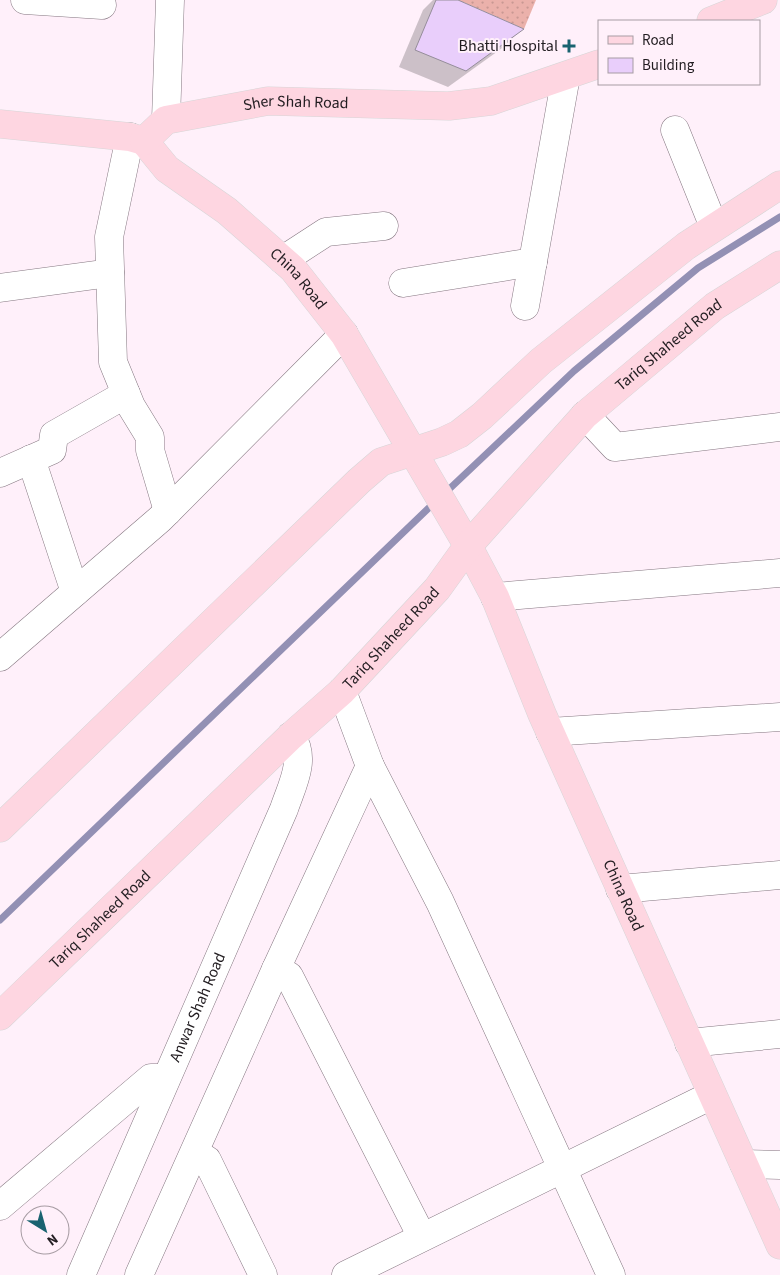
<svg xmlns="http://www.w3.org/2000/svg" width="780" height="1275" viewBox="0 0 780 1275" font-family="'Source Sans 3',sans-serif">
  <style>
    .park { fill: url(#park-dots) }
    .shadow { fill: #0003 }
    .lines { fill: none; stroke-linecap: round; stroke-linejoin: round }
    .stream { stroke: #9390b4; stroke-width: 7 }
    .building { fill: #e9cefb; stroke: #958d9a }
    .minor-casing { stroke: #857781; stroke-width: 29 }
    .major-casing { stroke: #d7d6d7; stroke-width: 29 }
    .minor { stroke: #fff; stroke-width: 28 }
    .major { stroke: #fed6e1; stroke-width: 28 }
    .poi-dot { fill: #196370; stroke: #fff0fa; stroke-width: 2 }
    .labels { text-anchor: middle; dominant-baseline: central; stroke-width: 4; stroke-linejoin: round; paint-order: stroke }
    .poi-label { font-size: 16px; fill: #221d21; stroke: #fff0fa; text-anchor: end }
    .street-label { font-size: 16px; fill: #221d21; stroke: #fff0fa }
  </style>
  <defs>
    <pattern id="park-dots" width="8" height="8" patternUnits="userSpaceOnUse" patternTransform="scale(1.25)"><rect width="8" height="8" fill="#ebb1ab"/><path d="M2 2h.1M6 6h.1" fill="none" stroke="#c99893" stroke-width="1.8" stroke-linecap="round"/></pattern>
  </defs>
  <rect width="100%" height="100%" fill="#fff0fa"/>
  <path class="park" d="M458 0H536L524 29Z"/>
  <path class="shadow" d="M433 0H454L521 29 505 46 448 87 399 67 423 10Z"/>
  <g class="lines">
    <g class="stream">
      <path d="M444 494 574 371 698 268 780 217"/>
      <path d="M0 920 436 501"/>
    </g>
  </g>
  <path class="building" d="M436 0H458L524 29 466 71 415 50Z"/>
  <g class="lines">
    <g class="minor-casing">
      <g id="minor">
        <path d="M25 0 102 5"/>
        <path d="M166 120 170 0"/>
        <path d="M675 130 714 227"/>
        <path d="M130 137 109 237 113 362 131 406 150 437V450L168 511"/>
        <path d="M283 260 326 232 384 226"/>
        <path d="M403 283 533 262"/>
        <path d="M0 288 110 273"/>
        <path d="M525 306 566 76"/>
        <path d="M585 415 615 447 780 427"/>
        <path d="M31 459 75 592"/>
        <path d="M0 473 52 450 54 435 126 394"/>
        <path d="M495 597 780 573"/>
        <path d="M0 657 160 519 344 334"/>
        <path d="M342 691 370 766 440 902 611 1275"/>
        <path d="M550 732 780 717"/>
        <path d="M620 889 780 875"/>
        <path d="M276 969 289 976 422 1237"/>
        <path d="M689 1043 780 1034"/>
        <path d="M194 1154 207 1160 263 1275"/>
        <path d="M744 1164 780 1165"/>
        <path d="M0 1206 151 1078H166"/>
        <path id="s1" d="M81 1275 284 809C292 785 307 759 291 736"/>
        <path d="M139 1275 276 969 370 766"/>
        <path d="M346 1275 712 1095"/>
      </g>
    </g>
    <g class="major-casing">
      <g id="major">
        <path d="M711 21 763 0"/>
        <path d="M0 124 130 137 144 141"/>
        <path id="s2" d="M144 141 167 169 227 211 293 269 344 334 468 546 495 597 542 714 780 1245"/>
        <path id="s3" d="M144 141 166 120 268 101 449 106 491 101 599 64"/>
        <path d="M0 828 359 481 381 462 442 442 459 434 482 416 541 361 686 246 780 185"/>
        <path id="s4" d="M0 1016 291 736 342 691 437 589 468 546 585 415 715 306 780 265"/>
      </g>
    </g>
    <use href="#minor" class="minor"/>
    <use href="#major" class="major"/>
  </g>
  <path class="poi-dot" d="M566.5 38.5h5v5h5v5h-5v5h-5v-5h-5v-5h5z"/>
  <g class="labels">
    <g class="poi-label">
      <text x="558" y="46">Bhatti Hospital</text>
    </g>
    <g class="street-label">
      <text stroke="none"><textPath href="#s3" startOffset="162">Sher Shah Road</textPath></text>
      <text stroke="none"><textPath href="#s2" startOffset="208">China Road</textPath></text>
      <text stroke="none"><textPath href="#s4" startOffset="949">Tariq Shaheed Road</textPath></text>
      <text stroke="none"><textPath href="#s4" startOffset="544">Tariq Shaheed Road</textPath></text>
      <text stroke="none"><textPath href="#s2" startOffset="908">China Road</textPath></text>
      <text stroke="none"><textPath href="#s4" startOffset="139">Tariq Shaheed Road</textPath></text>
      <text stroke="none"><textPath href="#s1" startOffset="292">Anwar Shah Road</textPath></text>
    </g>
  </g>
  <rect x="598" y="20" width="162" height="65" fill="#fff0fa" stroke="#a79ca3"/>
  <rect x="608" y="36" width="25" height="8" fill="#fed6e1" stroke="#a79ca3"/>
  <text x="642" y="45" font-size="15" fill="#221d21">Road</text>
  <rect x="608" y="58" width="25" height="15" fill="#e9cefb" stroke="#a79ca3"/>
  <text x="642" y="70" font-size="15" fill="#221d21">Building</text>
  <g transform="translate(45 1230) rotate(143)"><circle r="24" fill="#fff0fa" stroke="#a79ca3"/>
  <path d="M0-4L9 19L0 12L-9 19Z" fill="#196370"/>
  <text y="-8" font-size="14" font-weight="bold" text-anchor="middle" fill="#221d21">N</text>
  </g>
</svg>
